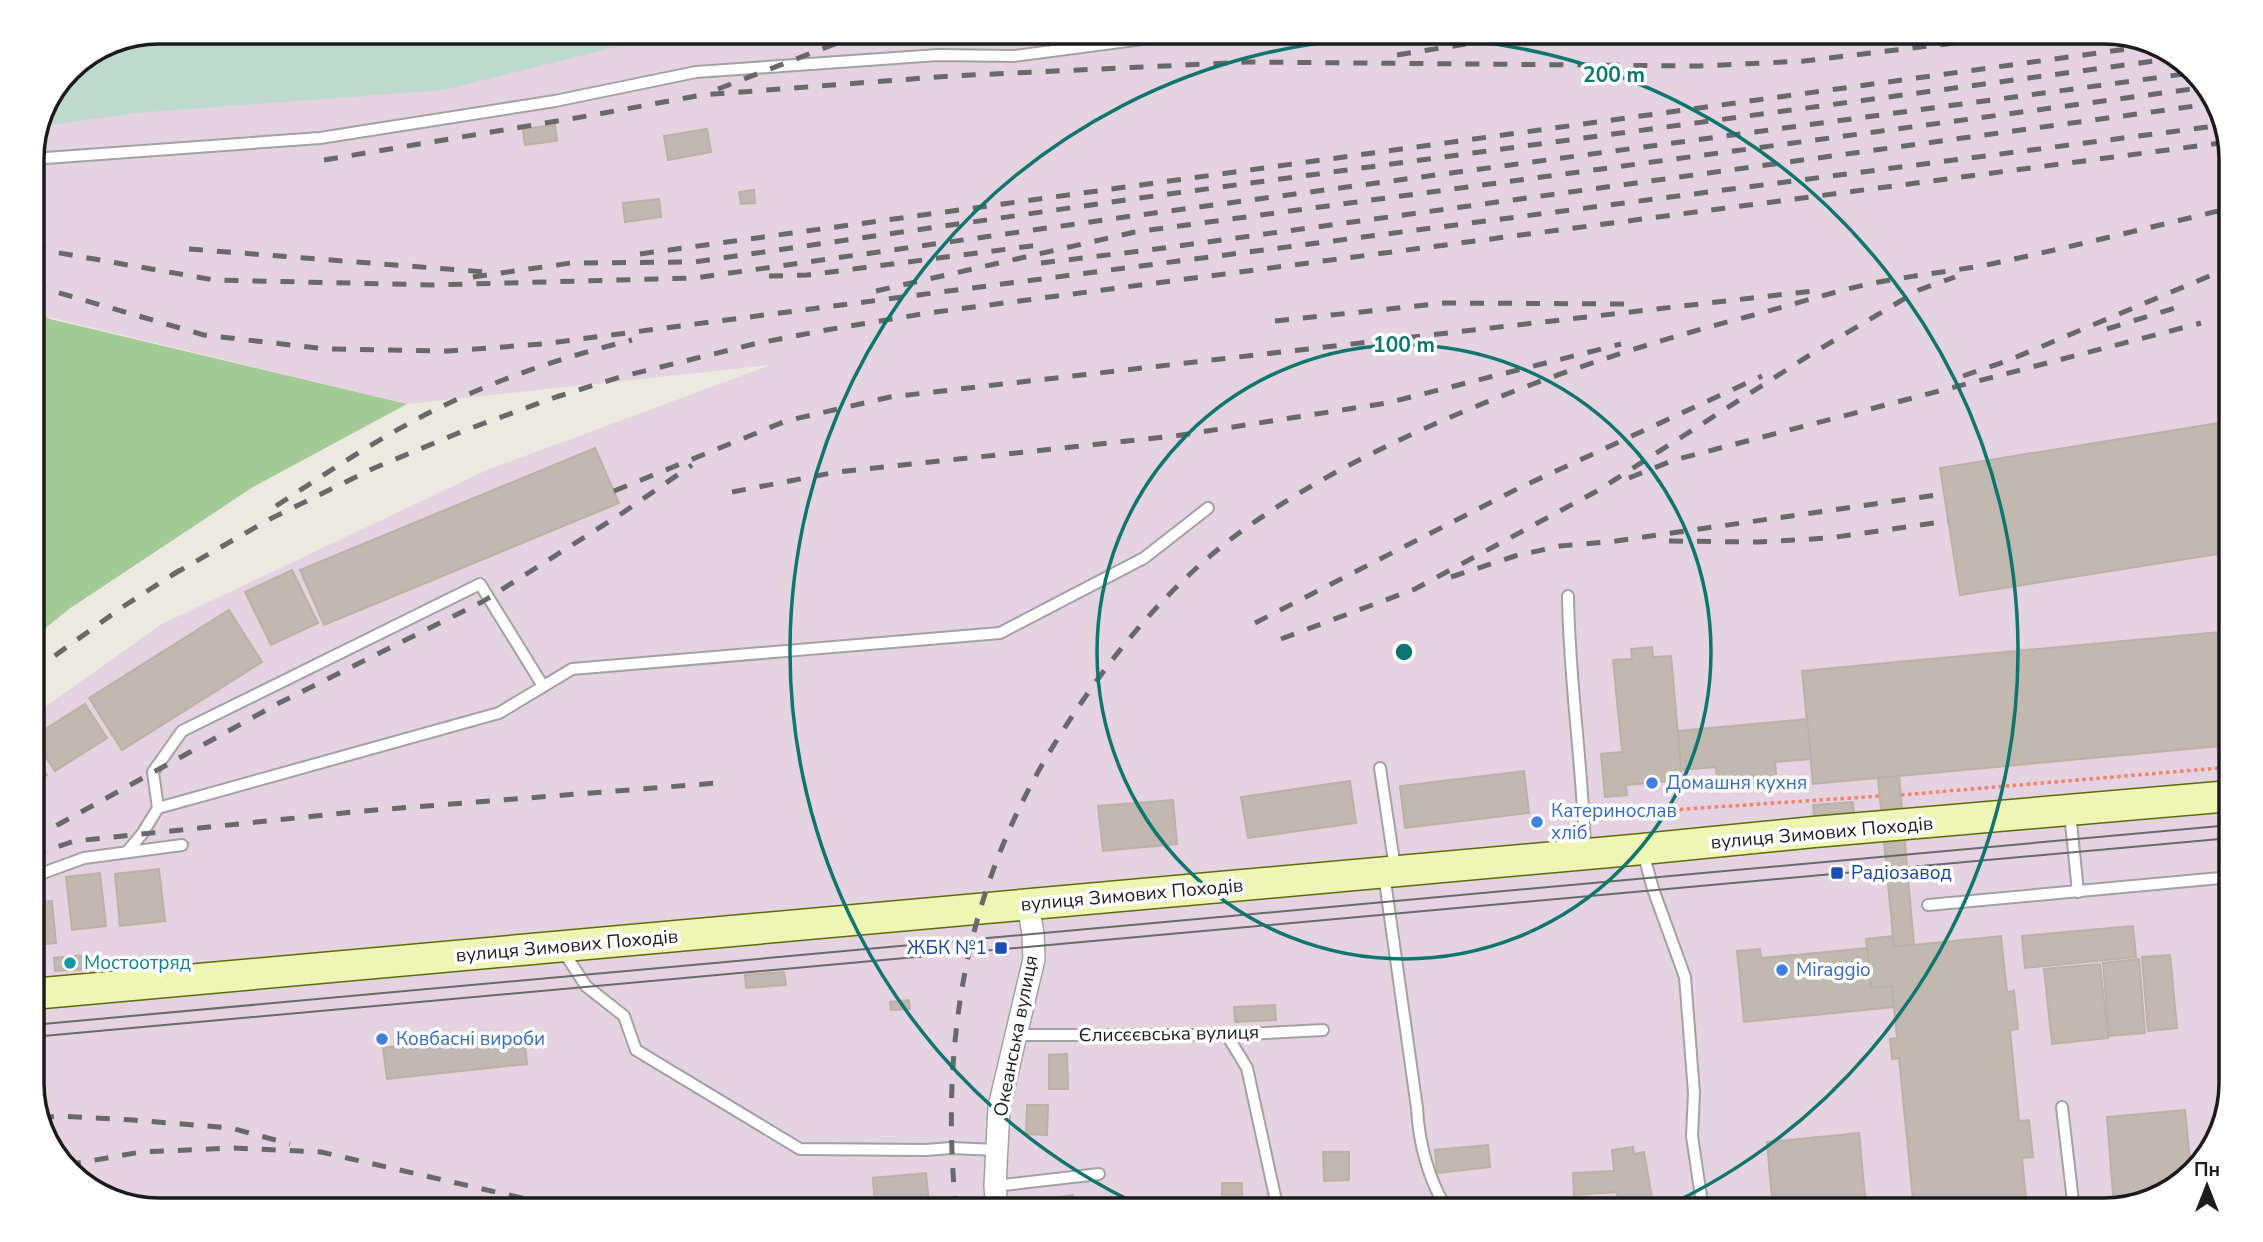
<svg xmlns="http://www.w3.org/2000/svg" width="2263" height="1242" viewBox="0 0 2263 1242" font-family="'Nunito Sans',sans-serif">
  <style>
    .industrial { fill: #e5d3e1 }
    .forest { fill: #a3ca97 }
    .wetland { fill: #bedacf }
    .building { fill: #c0b8b1; stroke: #bdb0a4; stroke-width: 2 }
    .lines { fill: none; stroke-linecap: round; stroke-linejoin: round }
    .service-casing { stroke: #a2a2a2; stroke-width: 14 }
    .minor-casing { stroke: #a2a2a2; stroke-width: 24 }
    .secondary-casing { stroke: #5b6b09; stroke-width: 33 }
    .path { stroke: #f3816b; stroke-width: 3.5; stroke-dasharray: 3.5 3.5; stroke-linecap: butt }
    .service { stroke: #fff; stroke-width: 10 }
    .minor { stroke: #fff; stroke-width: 21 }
    .secondary { stroke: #eff6b5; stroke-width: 30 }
    .tram { stroke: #696969; stroke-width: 2 }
    .rail { stroke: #696969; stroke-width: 5; stroke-dasharray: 14 14; stroke-linecap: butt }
    .ring { fill: none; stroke: #0f766e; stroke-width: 3.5 }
    .shop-dot { fill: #3f7fe0; stroke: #fff; stroke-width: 2.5 }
    .transit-dot { fill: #1a4fb4; stroke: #fff; stroke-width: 2.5 }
    .culture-dot { fill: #0f9aa8; stroke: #fff; stroke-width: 2.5 }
    .labels { text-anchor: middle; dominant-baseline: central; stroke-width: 7; stroke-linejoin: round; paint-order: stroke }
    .shop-label { font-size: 19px; fill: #366cbe; stroke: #fff; text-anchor: start }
    .street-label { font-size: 19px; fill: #1b1b1b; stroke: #fff }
    .transit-label { font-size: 19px; fill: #164399; stroke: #fff; text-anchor: start }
    .culture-label { font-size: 19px; fill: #0d838f; stroke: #fff; text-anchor: start }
    .rim { fill: none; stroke: #1b1b1b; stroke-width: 3.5 }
    .centre { fill: #0f766e; stroke: #fff; stroke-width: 3.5 }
    .ring-label { font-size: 21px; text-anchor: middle; font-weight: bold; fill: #0f766e; stroke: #fff; stroke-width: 7; stroke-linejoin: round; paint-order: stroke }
  </style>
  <rect width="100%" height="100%" fill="#ece9e1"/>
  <path class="industrial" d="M159 32H2104L2167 48 2214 95 2231 151V1083L2215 1146 2168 1193 2104 1210H159L96 1194 49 1147 32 1091V716L162 624 487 470 771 365 407 404 32 313V151L69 69 111 41Z"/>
  <path class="forest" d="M32 310 50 319 407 404 253 487 69 609 32 639Z"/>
  <path class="wetland" d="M159 32H646L652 38 444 90 136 113 43 126 69 69 111 41Z"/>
  <g class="building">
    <path d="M555 125 557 141 525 145 523 129Z"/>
    <path d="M707 129 711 152 668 160 664 136Z"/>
    <path d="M754 190 755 203 741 204 739 192Z"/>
    <path d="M659 199 661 217 625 222 623 203Z"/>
    <path d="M2227 303H2231V333Z"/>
    <path d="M2231 421V552L1960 595 1940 468Z"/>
    <path d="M595 448 619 503 324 625 300 570Z"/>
    <path d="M292 570 318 623 271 645 245 592Z"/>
    <path d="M229 610 262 662 122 750 89 698Z"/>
    <path d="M2231 631V745L1813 784 1802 671Z"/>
    <path d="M1652 647 1653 657 1671 656 1682 780 1626 785 1627 795 1605 797 1601 754 1622 752 1613 660 1632 659 1631 649Z"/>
    <path d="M85 704 107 738 55 771 33 737Z"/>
    <path d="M1807 719 1811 759 1775 762 1777 782 1718 787 1716 767 1681 770 1678 731Z"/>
    <path d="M32 752 47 775 32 785Z"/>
    <path d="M1524 771 1529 813 1405 828 1400 786Z"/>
    <path d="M1899 776 1914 945 1894 947 1878 778Z"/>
    <path d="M1350 781 1356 823 1248 838 1241 797Z"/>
    <path d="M1173 800 1177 844 1103 851 1098 806Z"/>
    <path d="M1853 802 1854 815 1814 818 1813 805Z"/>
    <path d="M159 869 165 921 120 926 115 874Z"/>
    <path d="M100 873 106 926 72 930 66 877Z"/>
    <path d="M52 901 56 943 32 945V903Z"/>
    <path d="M2133 926 2136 957 2025 968 2022 936Z"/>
    <path d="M1893 936 1894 947 2001 936 2007 992 2014 991 2018 1029 2010 1030 2019 1121 2029 1120 2033 1157 2022 1158 2027 1210H1914L1899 1058 1892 1059 1890 1039 1897 1038 1892 986 1871 988 1866 939Z"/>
    <path d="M1867 948 1871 988 1892 986 1894 1007 1744 1022 1737 951 1760 949 1761 958Z"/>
    <path d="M85 955 86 969 55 971 54 958Z"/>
    <path d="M2170 955 2177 1028 2148 1031 2142 957Z"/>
    <path d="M2139 959 2145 1033 2109 1036 2103 963Z"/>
    <path d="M2100 964 2108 1038 2052 1044 2044 969Z"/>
    <path d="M784 972 786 985 746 988 745 975Z"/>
    <path d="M909 1000 910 1009 891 1010 890 1002Z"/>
    <path d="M1275 1005 1276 1020 1235 1022 1234 1007Z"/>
    <path d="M524 1033 527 1064 387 1079 383 1048Z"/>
    <path d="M1067 1054 1068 1089H1049V1055Z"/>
    <path d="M1027 1105H1048L1047 1135 1026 1134Z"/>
    <path d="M2185 1110 2191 1170 2168 1193 2114 1208 2107 1117Z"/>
    <path d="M1859 1133 1866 1207 1834 1210H1773L1767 1142Z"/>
    <path d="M1488 1145 1490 1167 1437 1173 1435 1150Z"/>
    <path d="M1633 1147 1634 1154 1644 1152 1654 1209 1619 1210 1617 1192 1574 1195 1573 1173 1614 1171 1612 1150Z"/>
    <path d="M1323 1152H1349V1180L1324 1181Z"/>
    <path d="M926 1173 929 1203H926L927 1210H867V1206L875 1205 873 1178Z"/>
    <rect x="1222" y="1183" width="20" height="27"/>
    <path d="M1073 1195 1075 1210H1060L1058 1197Z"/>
    <path d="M1039 1198V1210H1014L1013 1199Z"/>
  </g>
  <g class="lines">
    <g class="service-casing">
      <g id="service">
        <path d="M32 159 320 138 555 101 696 72 938 55 1014 56 1196 32"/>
        <path d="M1568 596C1569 682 1583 766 1585 852"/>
        <path d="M1380 768 1395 868"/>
        <path d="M158 808 153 772 182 731 480 584 543 686"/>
        <path d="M2070 813 2078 892"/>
        <path d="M127 852 142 834 158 808 499 713 572 669 1000 633 1144 558 1208 508"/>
        <path d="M1643 852 1653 889 1685 977 1694 1093 1692 1136 1703 1210"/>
        <path d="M1384 874 1417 1108C1419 1146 1428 1178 1447 1210"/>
        <path d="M32 877 84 858 182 845"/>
        <path d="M1928 905 2231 877"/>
        <path d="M563 951 586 986 624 1016 636 1050 800 1149 926 1150 951 1148 997 1150"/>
        <path d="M1015 1035H1227L1323 1030"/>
        <path d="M1227 1035 1247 1068 1278 1210"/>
        <path d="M2062 1107 2074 1210"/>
        <path d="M995 1186 1099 1174"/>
      </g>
    </g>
    <g class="minor-casing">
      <path id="minor" d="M997 1210 995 1186 999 1107 1034 959 1033 934 1028 904"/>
    </g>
    <g class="secondary-casing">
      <path id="secondary" d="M32 994 1643 849 1814 832 2231 796"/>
    </g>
    <g class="path">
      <path d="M1901 795 2231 767"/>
      <path d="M1596 815 1880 796"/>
    </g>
    <use href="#service" class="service"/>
    <use href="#minor" class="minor"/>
    <use href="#secondary" class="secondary"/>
    <g class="tram">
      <path d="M32 1025 2231 825"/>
      <path d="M32 1037 2231 838"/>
    </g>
    <g class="rail">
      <path d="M1397 55 1466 44 1605 32"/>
      <path d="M718 89 866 32"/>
      <path d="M324 160 593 115 702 95 950 76 1249 62 1700 66 1804 61 2046 32"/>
      <path d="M32 245 54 252 214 280 434 285 695 278 1132 216 2192 73"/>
      <path d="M189 249 486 272"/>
      <path d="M640 254 2156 45"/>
      <path d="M1041 263 1149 250 2217 103"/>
      <path d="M769 276 807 275 1047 244"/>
      <path d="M473 277 571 263 694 262 1132 199 2177 58"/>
      <path d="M32 285 204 335 326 349 448 351 542 344 2223 125"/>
      <path d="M876 291 1135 232 2207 87"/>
      <path d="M1275 321 1445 303 1627 304"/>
      <path d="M2107 329 2178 307"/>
      <path d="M1963 376 2007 361 2231 267"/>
      <path d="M1629 478 1674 460 2201 323"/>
      <path d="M614 491 786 421 890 397 1813 291"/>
      <path d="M732 492 837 472 1175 436 1387 403 1621 344"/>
      <path d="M276 506C322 476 368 445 417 419 485 383 558 358 632 340"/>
      <path d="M1669 541 1758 542 1829 538 1948 521"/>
      <path d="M172 575 270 519 372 469 463 431 556 397 620 377 754 344 826 330 928 313 2228 142"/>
      <path d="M1451 577 1515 556 1560 546 1616 541 1944 494"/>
      <path d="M1255 623 1517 489 1762 376"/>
      <path d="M1281 639 1415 589 1597 491 1813 353 1919 290 1955 277"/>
      <path d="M32 672 124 606 180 570"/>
      <path d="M32 839 279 703 482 602 621 514 692 465"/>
      <path d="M32 855 75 841 363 811 717 783"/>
      <path d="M40 1118 58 1116 133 1120 231 1128 290 1144"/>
      <path d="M67 1165 141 1152 234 1148 321 1152 574 1210"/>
      <path d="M956 1210C940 1048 964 895 1049 753 1099 670 1161 591 1239 533 1316 477 1401 437 1489 401 1574 367 1661 339 1750 316 1788 306 1826 294 1864 285 1906 276 1949 272 1991 264 2071 247 2151 227 2231 208"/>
    </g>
  </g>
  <g class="ring">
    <circle cx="1404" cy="652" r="307"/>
    <path d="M1145 1208A614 614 0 1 1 1663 1208"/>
  </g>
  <g class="shop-dot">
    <circle cx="1652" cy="783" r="7"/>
    <circle cx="1537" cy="822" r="7"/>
    <circle cx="1782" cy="970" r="7"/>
    <circle cx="382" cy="1039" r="7"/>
  </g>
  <g class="transit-dot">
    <rect x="1830" y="866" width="14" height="14" rx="3.5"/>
    <rect x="994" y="941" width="14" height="14" rx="3.5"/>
  </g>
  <circle class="culture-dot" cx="70" cy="963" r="7"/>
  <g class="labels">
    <g class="shop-label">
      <text x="1666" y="783">Домашня кухня</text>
      <text x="1551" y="811">Катеринослав<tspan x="1551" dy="22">хліб</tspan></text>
      <text x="1796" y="970">Miraggio</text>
      <text x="396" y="1039">Ковбасні вироби</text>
    </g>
    <g class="street-label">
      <text transform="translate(1822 833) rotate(-5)">вулиця Зимових Походів</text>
      <text transform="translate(1132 895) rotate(-5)">вулиця Зимових Походів</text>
      <text transform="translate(567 946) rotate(-5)">вулиця Зимових Походів</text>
      <text transform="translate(1169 1034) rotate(-1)">Єлисєєвська вулиця</text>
      <text transform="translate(1016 1036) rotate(-79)">Океанська вулиця</text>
    </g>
    <g class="transit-label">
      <text x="1851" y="873">Радіозавод</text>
      <text x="987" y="948" text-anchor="end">ЖБК №1</text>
    </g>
    <g class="culture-label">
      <text x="84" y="963">Мостоотряд</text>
    </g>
  </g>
  <path d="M0 0H2263V1242H0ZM159 44H2104A115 115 0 0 1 2219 159V1083A115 115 0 0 1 2104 1198H159A115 115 0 0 1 44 1083V159A115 115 0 0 1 159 44Z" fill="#fff" fill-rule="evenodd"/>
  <path class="rim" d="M159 44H2104A115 115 0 0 1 2219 159V1083A115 115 0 0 1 2104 1198H159A115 115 0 0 1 44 1083V159A115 115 0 0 1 159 44Z"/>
  <circle cx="1404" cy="652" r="10" class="centre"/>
  <g class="ring-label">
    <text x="1614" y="82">200 m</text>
    <text x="1404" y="352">100 m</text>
  </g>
  <g transform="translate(2207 1186)" stroke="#ffffff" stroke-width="5" paint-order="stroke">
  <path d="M0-5L12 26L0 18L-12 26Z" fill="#1b1b1b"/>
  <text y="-10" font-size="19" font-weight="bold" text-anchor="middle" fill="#1b1b1b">Пн</text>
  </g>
</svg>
